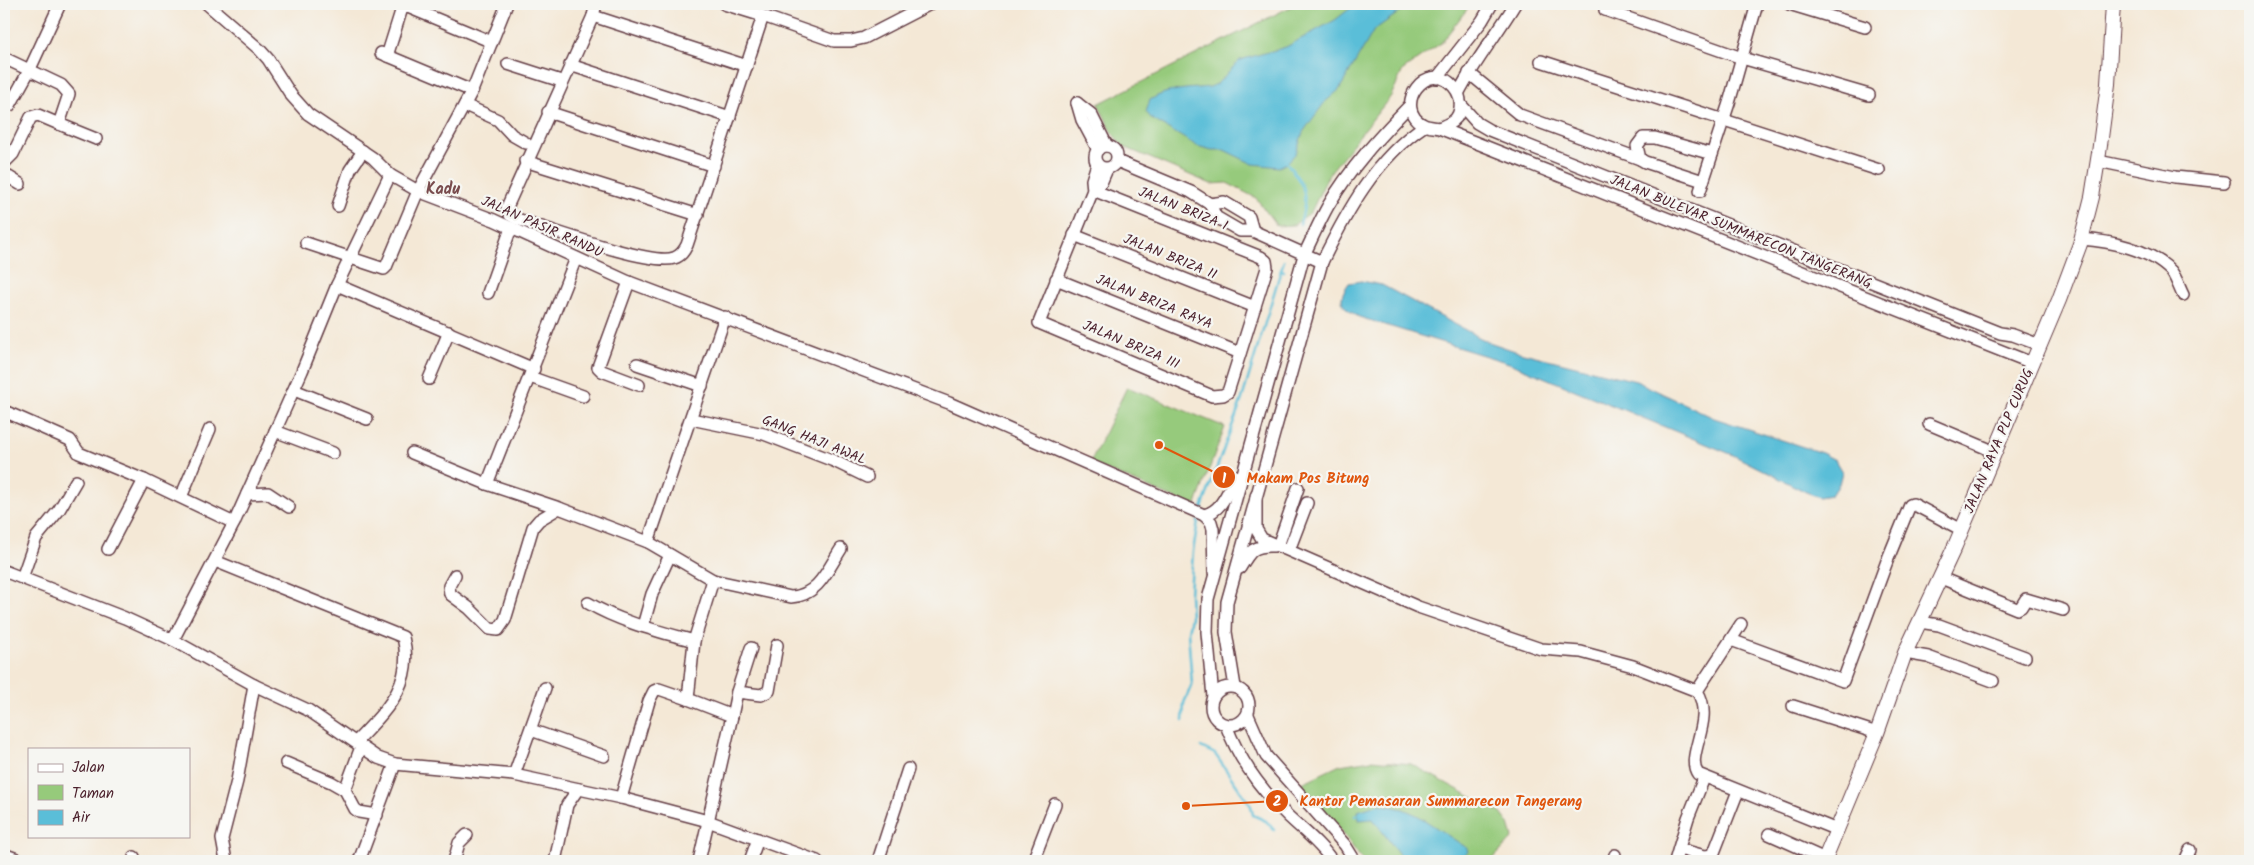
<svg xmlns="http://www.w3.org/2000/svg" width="2254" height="865" viewBox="0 0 2254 865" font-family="Kalam,sans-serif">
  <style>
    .green { fill: #96ca7b; stroke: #707453 }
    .water { fill: #5abed8; stroke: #526e82 }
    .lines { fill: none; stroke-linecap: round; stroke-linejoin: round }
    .stream { stroke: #5abed8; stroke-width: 2.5 }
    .minor-casing { stroke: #643d45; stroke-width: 14 }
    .major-casing { stroke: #643d45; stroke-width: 16 }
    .highway-casing { stroke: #643d45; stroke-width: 19 }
    .minor { stroke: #fff; stroke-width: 11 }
    .major { stroke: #fff; stroke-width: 14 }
    .highway { stroke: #fff; stroke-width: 16 }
    .labels { text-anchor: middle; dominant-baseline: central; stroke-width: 4.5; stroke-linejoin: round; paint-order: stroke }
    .street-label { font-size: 14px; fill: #4a1f2b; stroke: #f6f6f2 }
    .quarter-label { font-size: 16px; font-weight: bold; fill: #794c4e; stroke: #f6f6f2 }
    .leader { fill: none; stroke: #e0560e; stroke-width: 2 }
    .callout-dot { fill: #e0560e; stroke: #f6f6f2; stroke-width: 2 }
    .mark-label { font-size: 15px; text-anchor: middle; font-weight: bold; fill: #fff }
    .callout-label { font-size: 15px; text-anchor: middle; font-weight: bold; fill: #e0560e; stroke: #f6f6f2; stroke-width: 4.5; stroke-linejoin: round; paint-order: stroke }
  </style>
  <rect width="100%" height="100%" fill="#f6f6f2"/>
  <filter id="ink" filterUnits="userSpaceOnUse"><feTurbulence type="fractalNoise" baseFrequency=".02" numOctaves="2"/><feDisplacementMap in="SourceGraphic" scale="10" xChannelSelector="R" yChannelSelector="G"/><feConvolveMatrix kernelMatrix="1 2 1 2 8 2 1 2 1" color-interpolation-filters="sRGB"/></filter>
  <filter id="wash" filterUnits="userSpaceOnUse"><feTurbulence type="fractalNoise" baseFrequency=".0096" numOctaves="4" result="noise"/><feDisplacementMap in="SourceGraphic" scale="20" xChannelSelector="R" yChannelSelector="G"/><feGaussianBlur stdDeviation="1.12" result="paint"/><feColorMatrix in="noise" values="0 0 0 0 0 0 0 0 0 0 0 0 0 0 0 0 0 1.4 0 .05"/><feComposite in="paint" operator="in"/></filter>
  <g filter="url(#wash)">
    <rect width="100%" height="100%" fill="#f4e8d6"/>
    <g class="green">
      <path d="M1296 4H1471L1441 43 1403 70 1391 96 1329 174 1311 212 1294 225 1277 226 1256 198 1227 183 1211 184 1122 146 1113 134 1098 104Z"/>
      <path d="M1127 387 1225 427 1195 507 1090 463Z"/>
      <path d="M1371 760 1411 764 1501 813 1509 824 1513 838 1491 861H1363L1337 825 1298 785 1340 765Z"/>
    </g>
    <g class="water">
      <path d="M1356 4H1411L1374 30 1339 90 1325 102 1303 132 1296 153 1287 163 1279 167 1253 164 1224 150H1212L1197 146 1152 119 1146 112 1150 100C1168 88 1190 89 1210 87L1217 84 1240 60 1286 47 1335 20Z"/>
      <path d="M1361 281 1382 285 1486 341 1515 351 1636 381 1714 418 1822 453 1835 460 1842 472 1839 484 1831 495 1819 497 1806 492 1733 455 1509 363 1359 317C1342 307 1336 301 1349 283Z"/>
      <path d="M1379 804 1403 809 1417 815 1467 848 1468 852 1459 861H1404L1373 819 1359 820 1358 811Z"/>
    </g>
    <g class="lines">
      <g class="stream">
        <path d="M1287 163C1305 187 1309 194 1300 224"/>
        <path d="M1284 261 1281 270 1284 271"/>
        <path d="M1202 508 1242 399 1281 270"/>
        <path d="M1183 721 1184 703 1192 684 1188 632 1191 617 1190 594 1193 551 1198 521"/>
        <path d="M1201 747 1215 754 1251 806 1253 815 1266 821 1274 830"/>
        <path d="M1355 816 1358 815"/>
      </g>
    </g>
  </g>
  <g filter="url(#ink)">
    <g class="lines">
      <g class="minor-casing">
        <g id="minor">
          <path d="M207 4 259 49 268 59 291 95 308 114 373 158 390 175 418 191 494 220 629 282 949 403 1204 515 1211 522 1213 529 1214 572"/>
          <path d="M596 4 593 16 507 207 510 215 517 219C547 228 650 266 674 258 681 256 684 251 687 245L763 16 834 41H851L864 38 930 4"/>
          <path d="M724 4 763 16"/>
          <path d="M1789 4 1865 27"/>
          <path d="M1605 10 1742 58 1869 95"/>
          <path d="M593 16 747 66"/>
          <path d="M381 53 472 91"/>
          <path d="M387 56 403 5 492 42"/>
          <path d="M4 58 61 85 69 94 59 124 38 115 31 117 13 154 4 163"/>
          <path d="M1541 61 1879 170"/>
          <path d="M508 64 558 80"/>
          <path d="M570 65 730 117"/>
          <path d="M1469 73 1520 115 1640 159"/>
          <path d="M1437 78 1482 21 1492 4"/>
          <path d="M1459 92C1475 61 1497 34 1515 4"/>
          <path d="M1077 103 1091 114 1107 146"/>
          <path d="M1077 103 1082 120 1098 150"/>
          <path d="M10 105 29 71 60 4"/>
          <path d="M465 105 498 120 512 135 526 143"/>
          <path d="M1461 105 1477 123 1489 130 2000 333 2013 335 2040 345"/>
          <path d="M548 112 714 166"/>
          <path d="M59 124 96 139"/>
          <path d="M1439 128C1443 126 1449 124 1453 121 1463 113 1462 96 1454 87 1428 56 1390 108 1424 125 1428 127 1435 127 1439 128L2032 363"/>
          <circle cx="1106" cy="157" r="11"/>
          <path d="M525 161 698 215"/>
          <path d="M1117 161 1191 192 1210 204 1216 217 1240 231H1253L1322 262"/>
          <path d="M2098 161 2175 177 2224 182"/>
          <path d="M4 174 20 184"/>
          <path d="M1703 181 1645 162 1640 159 1637 146 1643 138H1655L1712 154"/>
          <path d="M1093 190 1261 257 1266 261 1267 268 1228 392 1223 395 1212 396 1039 323 1093 190 1092 180 1097 164"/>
          <path d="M1093 190 1101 183 1107 169"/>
          <path d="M1700 191 1729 103 1757 4"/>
          <path d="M1210 204 1224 202 1249 217 1253 231"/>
          <path d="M338 206 350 170 363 151"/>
          <path d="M1074 235 1255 307"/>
          <path d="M2081 239C2110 241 2150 249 2171 271 2176 277 2179 287 2183 295"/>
          <path d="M306 243 384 269 386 267 418 191 472 91 507 4"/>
          <path d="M1056 279 1240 353"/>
          <path d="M629 282 598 367 602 371 639 385"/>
          <path d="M337 285 534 369"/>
          <path d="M488 293 511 228"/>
          <path d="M637 364 702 386"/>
          <path d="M530 377 583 396"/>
          <path d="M429 379 449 332"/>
          <path d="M294 390 367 419"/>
          <path d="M4 411 70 440 79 453 144 480 234 523"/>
          <path d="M691 419 764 434 834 461 867 477"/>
          <path d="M1929 424 1986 448 1993 456"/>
          <path d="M275 431 333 453"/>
          <path d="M412 453 487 484 576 258"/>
          <path d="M487 484 559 508"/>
          <path d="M247 494 268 493 289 507"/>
          <path d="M1256 496V529L1262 539 1418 607 1541 649 1581 652 1633 666 1697 691C1716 720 1684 756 1698 774L1837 830"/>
          <path d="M181 497 210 429"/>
          <path d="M1204 515C1222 511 1228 491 1236 476"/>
          <path d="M648 542 725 317"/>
          <path d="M1278 546 1298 488"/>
          <path d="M108 549 144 480"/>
          <path d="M1289 550 1307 503"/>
          <path d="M215 561 403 637C415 685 385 711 356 742"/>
          <path d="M1240 568C1250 551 1253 545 1274 546"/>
          <path d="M4 571 125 618 173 640 254 685 308 710 378 758 395 764 514 775 621 798 708 821 817 861"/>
          <path d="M455 575 449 586 450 594 469 608 490 629 498 630 505 620 533 527 539 520 559 508 648 542 713 580 694 641 688 699 732 716 699 861"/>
          <path d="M22 578 36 538 59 510 76 481"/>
          <path d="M1941 578 2017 609 2021 607 2026 599 2063 610"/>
          <path d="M713 580 791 597C818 596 828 569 841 549"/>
          <path d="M588 603C620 622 658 631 694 641"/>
          <path d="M1919 622 1939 625 2025 657"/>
          <path d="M643 626 652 594 670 555"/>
          <path d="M173 640 234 523 302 371 337 285 390 175"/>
          <path d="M1731 640 1843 681 1887 561 1910 505 1913 504 1962 530"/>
          <path d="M1905 653 1928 657 1993 681"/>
          <circle cx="1230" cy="706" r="19"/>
          <path d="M1235 687 1226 632 1227 602 1322 262C1347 211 1376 158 1424 126"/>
          <path d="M1697 691 1741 624"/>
          <path d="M737 692 751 648"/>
          <path d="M1213 697 1207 632 1208 599 1304 255C1312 239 1319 222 1328 206 1350 168 1380 136 1410 105"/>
          <path d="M1793 706 1877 733"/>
          <path d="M1248 715 1266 756 1345 845 1355 861"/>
          <path d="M732 716 737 692 761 695 769 691 777 645"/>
          <path d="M1226 725C1239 760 1262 791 1289 817 1304 831 1321 844 1332 861"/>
          <path d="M531 730 604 756"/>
          <path d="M286 763 331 782 345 790 355 809 359 812 377 815"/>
          <path d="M514 775 545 688"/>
          <path d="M345 790 361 747"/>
          <path d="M621 798 649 701 654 691 659 689 688 699"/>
          <path d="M1769 834 1825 859"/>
          <path d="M1679 849 1705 856 1713 855 1738 791"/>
          <path d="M134 857 135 861"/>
          <path d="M226 861 222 839 237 781 254 685"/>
          <path d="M359 861 395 764"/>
          <path d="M454 861 459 843 467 835"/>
          <path d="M555 861 567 805 578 789"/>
          <path d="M750 861 758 839"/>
          <path d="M878 861 908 769"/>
          <path d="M1033 861 1055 804"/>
          <path d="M1613 861 1615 855"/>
          <path d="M1675 861 1688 818 1704 778"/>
          <path d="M2185 861 2190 850"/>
        </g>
      </g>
      <g class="major-casing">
        <path id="major" d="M1824 861 1877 733 1905 653 1955 546 2059 300 2080 244 2092 197 2099 153 2108 84 2113 4"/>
      </g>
      <g class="highway-casing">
        <path id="highway" d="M4 857 15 861"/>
      </g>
      <use href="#minor" class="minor"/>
      <use href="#major" class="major"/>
      <use href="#highway" class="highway"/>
    </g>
  </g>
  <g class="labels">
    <g class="street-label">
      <text transform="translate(1183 209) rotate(22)">JALAN BRIZA I</text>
      <text transform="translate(542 227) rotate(24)">JALAN PASIR RANDU</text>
      <text transform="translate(1741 232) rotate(22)">JALAN BULEVAR SUMMARECON TANGERANG</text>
      <text transform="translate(1170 257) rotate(22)">JALAN BRIZA II</text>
      <text transform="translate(1154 302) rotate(22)">JALAN BRIZA RAYA</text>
      <text transform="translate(1131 345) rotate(23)">JALAN BRIZA III</text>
      <text transform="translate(814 440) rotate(22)">GANG HAJI AWAL</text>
      <text transform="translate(1999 441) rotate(-67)">JALAN RAYA PLP CURUG</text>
    </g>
    <g class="quarter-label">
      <text x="443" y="189">Kadu</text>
    </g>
  </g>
  <path class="leader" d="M1159 445L1224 477M1186 806L1277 801"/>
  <g class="callout-dot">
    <circle cx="1159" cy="445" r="5"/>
    <circle cx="1186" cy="806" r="5"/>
    <circle cx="1224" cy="477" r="12"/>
    <circle cx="1277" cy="801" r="12"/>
  </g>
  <g class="mark-label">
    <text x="1224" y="483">1</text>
    <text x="1277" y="806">2</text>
  </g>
  <g class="callout-label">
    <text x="1308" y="483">Makam Pos Bitung</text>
    <text x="1441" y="806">Kantor Pemasaran Summarecon Tangerang</text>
  </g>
  <rect width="2254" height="865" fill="none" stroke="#f6f6f2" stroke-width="20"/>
  <rect x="28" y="748" width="162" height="90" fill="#f6f6f2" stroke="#b1a0a2"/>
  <rect x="38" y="764" width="25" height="8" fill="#ffffff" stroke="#b1a0a2"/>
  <text x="72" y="772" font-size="15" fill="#4a1f2b">Jalan</text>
  <rect x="38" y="785" width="25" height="15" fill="#96ca7b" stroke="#b1a0a2"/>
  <text x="72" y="798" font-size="15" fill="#4a1f2b">Taman</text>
  <rect x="38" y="810" width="25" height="15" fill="#5abed8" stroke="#b1a0a2"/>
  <text x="72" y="822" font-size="15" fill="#4a1f2b">Air</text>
</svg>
